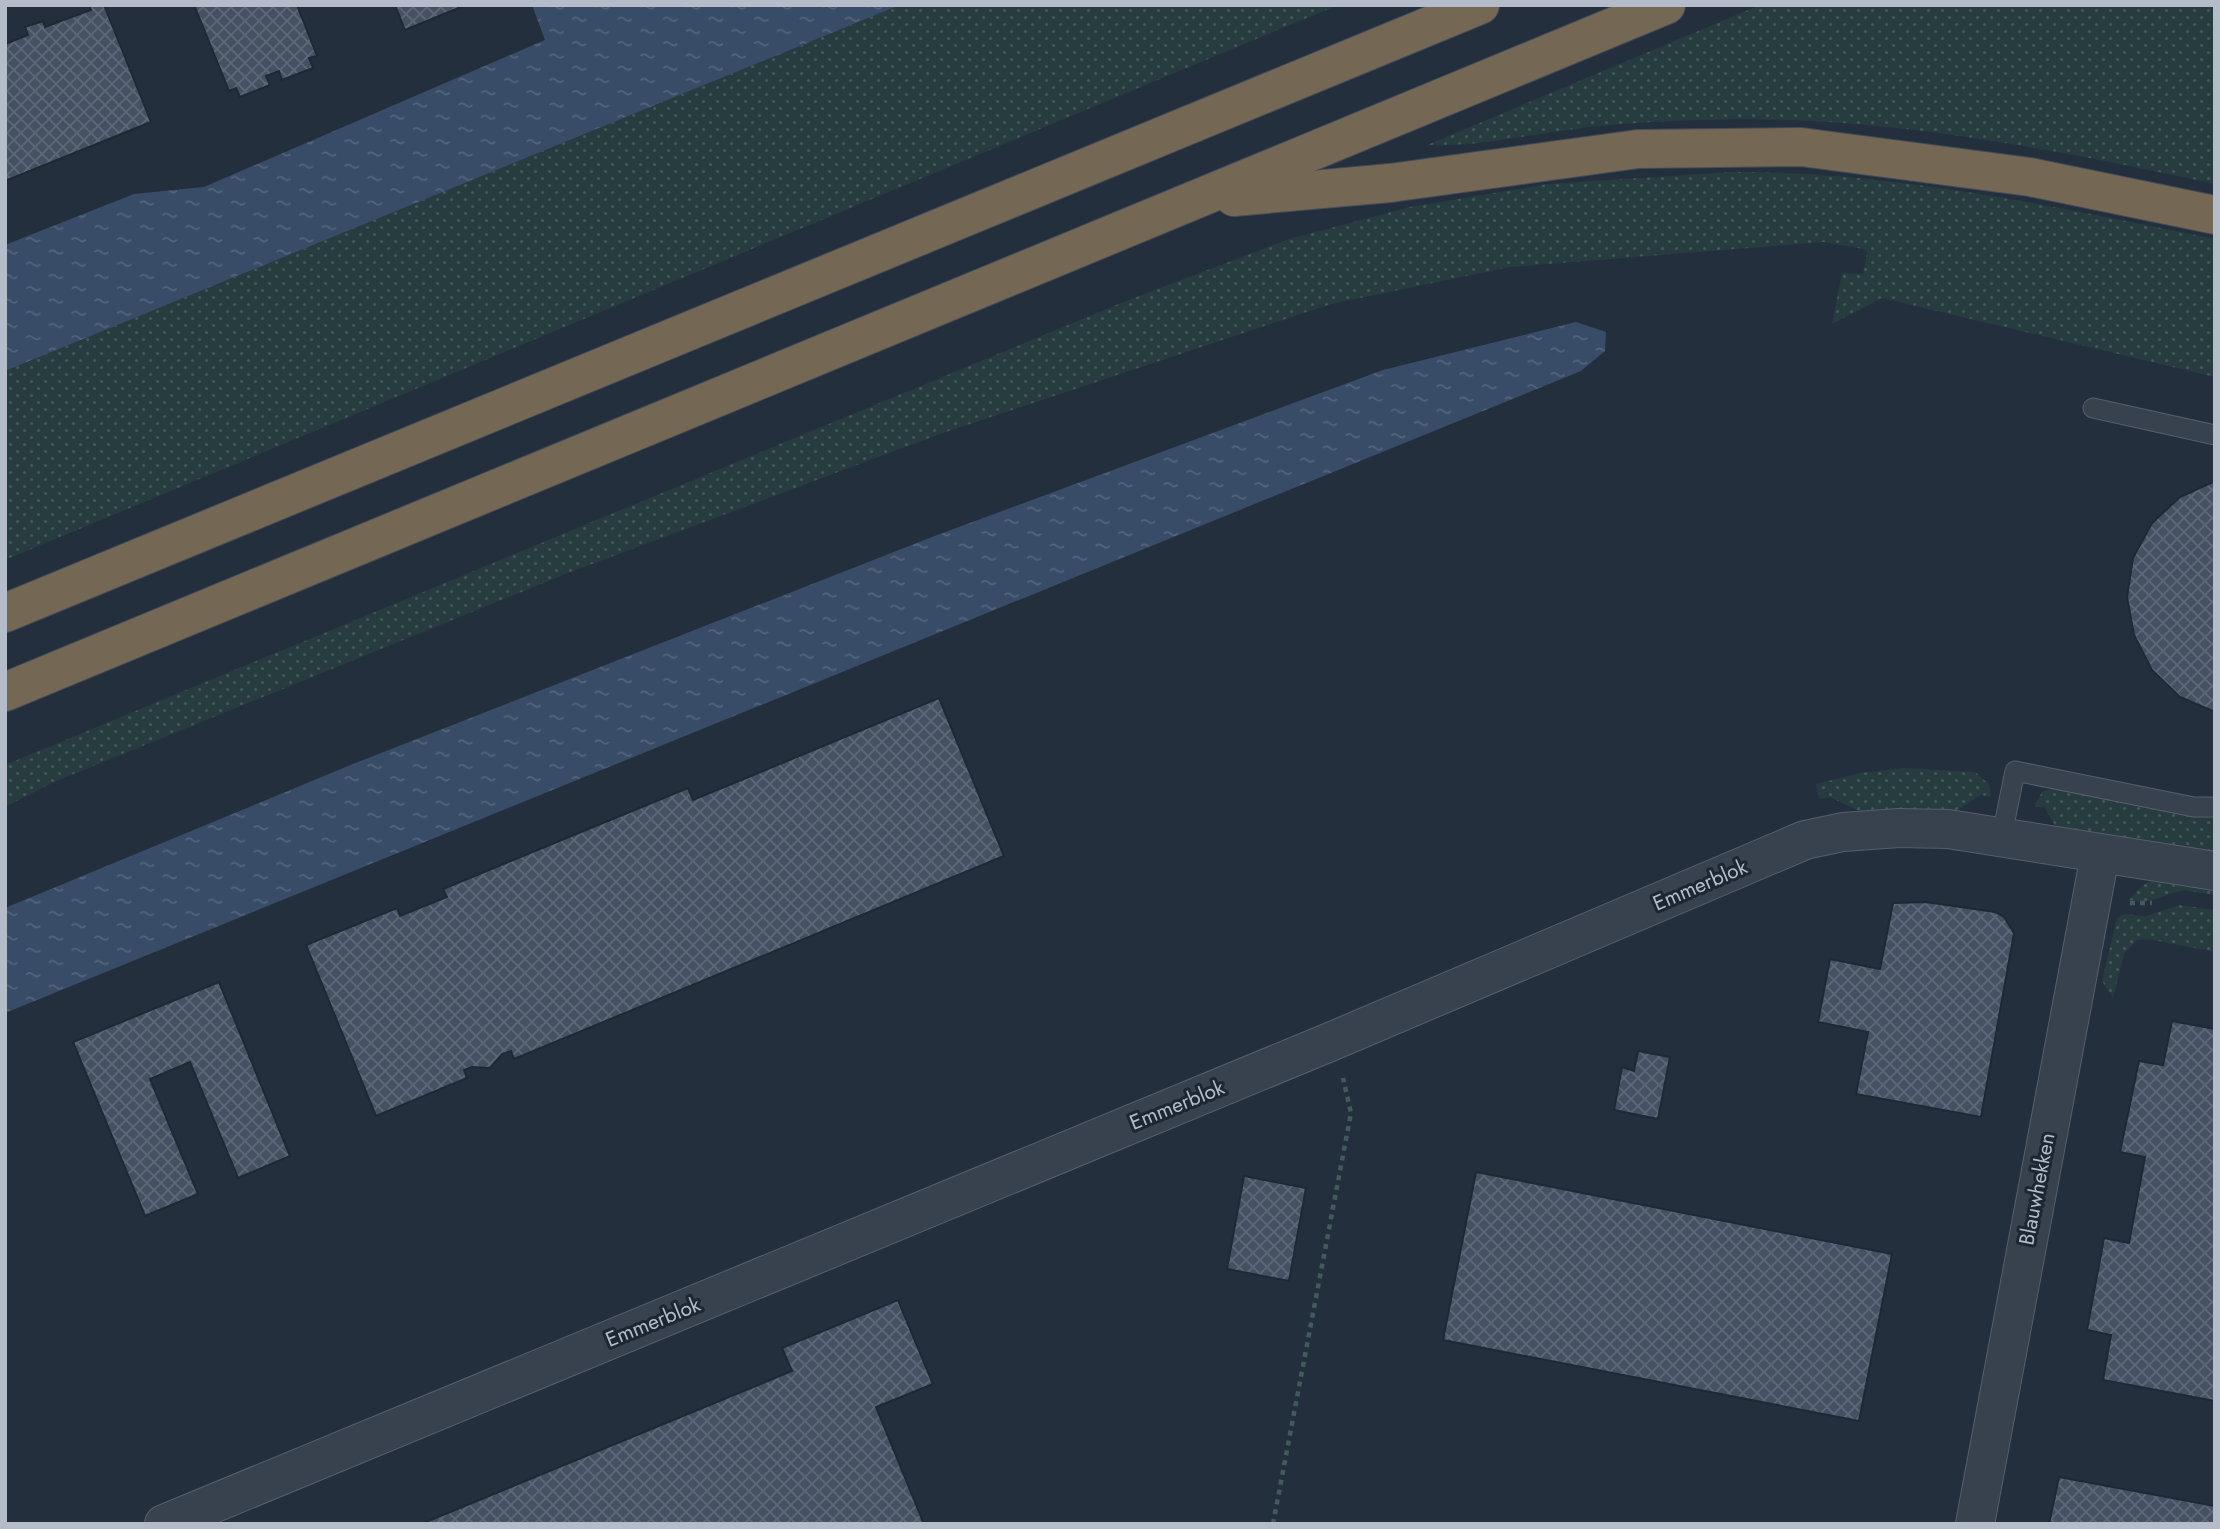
<svg xmlns="http://www.w3.org/2000/svg" width="2220" height="1529" viewBox="0 0 2220 1529" font-family="Jost,sans-serif">
  <style>
    .grass { fill: url(#grass-dots) }
    .water { fill: url(#water-ripples) }
    .building { fill: url(#building-cross-hatch); stroke: #1f2835; stroke-width: 2 }
    .lines { fill: none; stroke-linecap: round; stroke-linejoin: round }
    .service-casing { stroke: #565f6c; stroke-width: 21 }
    .minor-casing { stroke: #565f6c; stroke-width: 40 }
    .motorway-casing { stroke: #434c59; stroke-width: 40 }
    .path { stroke: #44595c; stroke-width: 4.5; stroke-dasharray: 5 5; stroke-linecap: butt }
    .service { stroke: #38414e; stroke-width: 19 }
    .minor { stroke: #38414e; stroke-width: 38 }
    .motorway { stroke: #746855; stroke-width: 38 }
    .labels { text-anchor: middle; dominant-baseline: central; stroke-width: 6; stroke-linejoin: round; paint-order: stroke }
    .street-label { font-size: 21px; fill: #b4bcc9; stroke: #1d2633 }
  </style>
  <defs>
    <pattern id="grass-dots" width="8" height="8" patternUnits="userSpaceOnUse" patternTransform="scale(1.75)"><rect width="8" height="8" fill="#263c3f"/><path d="M2 2h.1M6 6h.1" fill="none" stroke="#435659" stroke-width="1.8" stroke-linecap="round"/></pattern>
    <pattern id="water-ripples" width="26" height="14" patternUnits="userSpaceOnUse" patternTransform="scale(1.75)"><rect width="26" height="14" fill="#394c67"/><path d="M2 4q2-2 4 0t4 0M15 11q2-2 4 0t4 0" fill="none" stroke="#53647b"/></pattern>
    <pattern id="building-cross-hatch" width="8" height="8" patternUnits="userSpaceOnUse" patternTransform="scale(1.75)"><rect width="8" height="8" fill="#455162"/><path d="M0 0l8 8M0 8l8-8" fill="none" stroke="#5d6877"/></pattern>
  </defs>
  <rect width="100%" height="100%" fill="#242f3e"/>
  <g class="grass">
    <path d="M900 5H1338L5 560V371Z"/>
    <path d="M1760 5H2215V184C2058 150 1899 119 1738 119 1685 120 1628 122 1574 129 1526 135 1477 147 1427 145Z"/>
    <path d="M1732 172C1896 171 2054 207 2215 239V377L1882 298 1832 324 1842 273 1863 274 1867 253 1863 249 1824 242 1510 267 1331 304 940 434 568 573 54 782 5 807V765L1121 303 1289 239 1410 207 1548 184Z"/>
    <path d="M1903 768 1975 772 1989 784 1991 797 1981 795 1954 812 1863 813 1830 797 1819 799 1816 784 1860 773Z"/>
    <path d="M2052 789 2215 818V858L2058 830 2044 807H2035V804L2043 791Z"/>
    <path d="M2154 879 2215 883V895L2183 890 2145 902 2128 900 2143 885Z"/>
    <path d="M2180 905 2215 910V952L2148 939 2137 940 2124 954 2113 998 2102 981 2117 918 2124 914 2146 916Z"/>
  </g>
  <g class="water">
    <path d="M532 5H900L5 371V245L134 194 204 187 545 40Z"/>
    <path d="M1576 322 1606 332 1605 351 1581 371 5 1013V908L353 764 932 537 1383 370Z"/>
  </g>
  <g class="building">
    <path d="M89 5H104L151 122 5 181V44L28 35 25 27 43 21 45 27 91 10Z"/>
    <path d="M194 5H297L317 56 309 58 313 68 282 80 279 71 266 76 270 85 240 97 236 88 229 91Z"/>
    <path d="M395 5H466L405 30Z"/>
    <path d="M2215 481V712L2180 697 2152 670 2134 635 2127 597 2133 558 2152 523 2180 497Z"/>
    <path d="M939 698 1004 856 514 1059 511 1051 502 1054 490 1068 472 1067 464 1070 467 1078 376 1116 306 945 397 908 400 916 447 897 443 889 688 788 693 800Z"/>
    <path d="M1926 902 1995 912 2004 917 2014 933 1981 1117 1856 1094 1868 1032 1818 1022 1830 959 1880 969 1893 903Z"/>
    <path d="M219 982 290 1156 238 1178 190 1062 150 1079 198 1194 145 1216 73 1042Z"/>
    <path d="M2172 1021 2215 1029V1401L2103 1380 2111 1335 2087 1330 2104 1238 2129 1243 2145 1157 2120 1152 2139 1061 2163 1065Z"/>
    <path d="M1638 1051 1670 1057 1658 1119 1614 1110 1622 1067 1634 1071Z"/>
    <path d="M1476 1172 1892 1254 1859 1421 1443 1340Z"/>
    <path d="M1244 1176 1306 1188 1289 1281 1227 1269Z"/>
    <path d="M898 1300 933 1384 876 1407 924 1524H421L792 1371 782 1348Z"/>
    <path d="M2059 1477 2215 1506V1524H2049Z"/>
  </g>
  <g class="lines">
    <g class="service-casing">
      <g id="service">
        <path d="M2093 408 2215 435"/>
        <path d="M2001 840 2015 771 2194 807H2215"/>
      </g>
    </g>
    <g class="minor-casing">
      <g id="minor">
        <path d="M164 1524 1330 1042 1805 840 1843 832 1899 828 1948 829 2215 871"/>
        <path d="M1975 1524 2100 855"/>
      </g>
    </g>
    <g class="motorway-casing">
      <g id="motorway">
        <path d="M1234 197 1390 183 1638 149 1801 147 2030 177 2215 215"/>
        <path d="M5 613 1480 5"/>
        <path d="M5 692 1666 5"/>
      </g>
    </g>
    <g class="path">
      <path d="M2130 903H2152"/>
      <path d="M1273 1524 1351 1113 1343 1078"/>
    </g>
    <use href="#service" class="service"/>
    <use href="#minor" class="minor"/>
    <use href="#motorway" class="motorway"/>
  </g>
  <g class="labels">
    <g class="street-label">
      <text transform="translate(1700 885) rotate(-23)">Emmerblok</text>
      <text transform="translate(1177 1105) rotate(-22)">Emmerblok</text>
      <text transform="translate(2037 1189) rotate(-79)">Blauwhekken</text>
      <text transform="translate(653 1322) rotate(-22)">Emmerblok</text>
    </g>
  </g>
  <rect width="2220" height="1529" fill="none" stroke="#b4bcc9" stroke-width="14"/>
</svg>
